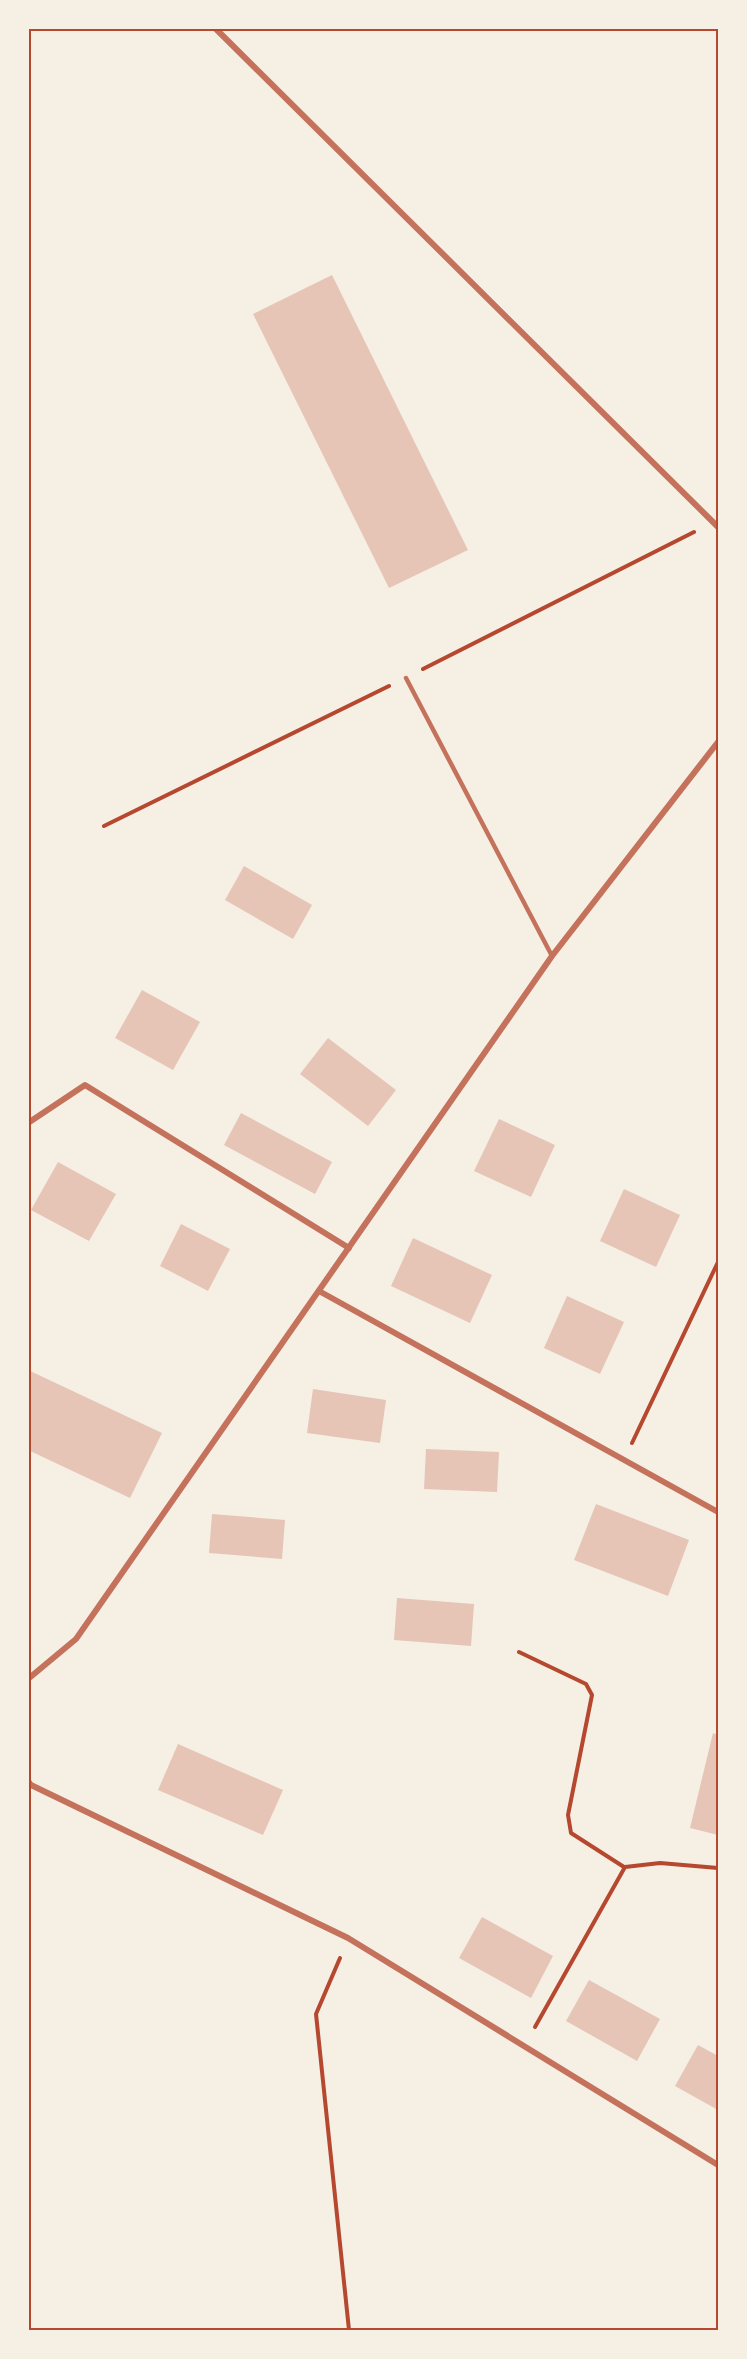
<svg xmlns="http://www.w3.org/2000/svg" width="747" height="2359" viewBox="0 0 747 2359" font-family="'Roboto Condensed',sans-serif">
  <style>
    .building { fill: #e6c5b7 }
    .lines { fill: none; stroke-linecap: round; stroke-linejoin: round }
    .path { stroke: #b5482f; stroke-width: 4 }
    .service { stroke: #c5725c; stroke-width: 4.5 }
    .minor { stroke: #c5725c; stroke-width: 6 }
    .neatline { fill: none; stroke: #b5482f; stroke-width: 2 }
  </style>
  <rect width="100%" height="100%" fill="#f6efe4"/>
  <g class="building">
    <path d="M332 275 468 550 389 588 253 314Z"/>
    <path d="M244 866 312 905 293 939 225 900Z"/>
    <path d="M142 990 200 1022 173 1070 115 1038Z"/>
    <path d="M328 1038 396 1090 368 1126 300 1074Z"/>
    <path d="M241 1113 332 1162 315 1194 224 1145Z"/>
    <path d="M499 1119 555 1145 531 1197 474 1171Z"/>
    <path d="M58 1162 116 1194 89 1241 31 1210Z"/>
    <path d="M624 1189 680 1215 656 1267 600 1241Z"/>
    <path d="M181 1224 230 1249 208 1291 160 1266Z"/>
    <path d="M413 1238 492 1275 470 1323 391 1286Z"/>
    <path d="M567 1296 624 1322 600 1374 544 1348Z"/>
    <path d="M28 1370 162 1433 130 1498 28 1450Z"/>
    <path d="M313 1389 386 1400 380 1443 307 1433Z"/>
    <path d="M426 1449 499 1452 497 1492 424 1489Z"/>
    <path d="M596 1504 689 1540 668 1596 574 1560Z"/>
    <path d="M212 1514 285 1520 282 1559 209 1553Z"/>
    <path d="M397 1598 474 1604 471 1646 394 1640Z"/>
    <path d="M713 1733 718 1735V1835L690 1828Z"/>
    <path d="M178 1744 283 1790 263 1835 158 1790Z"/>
    <path d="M482 1917 553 1956 531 1998 459 1958Z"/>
    <path d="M589 1980 660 2019 637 2061 566 2021Z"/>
    <path d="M698 2045 718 2056V2110L675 2086Z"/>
  </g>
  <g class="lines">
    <g class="path">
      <path d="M423 669 694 532"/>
      <path d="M104 826 389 686"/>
      <path d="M632 1443 718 1262"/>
      <path d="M519 1652 586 1684 592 1695 568 1815 571 1833 624 1867"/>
      <path d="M340 1958 316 2014 349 2330"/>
      <path d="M535 2027 625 1867 660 1863 718 1868"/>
    </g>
    <path class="service" d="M406 678 552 956"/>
    <g class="minor">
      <path d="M215 28 718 527"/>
      <path d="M28 1123 85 1085 349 1248"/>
      <path d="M319 1291 718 1512"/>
      <path d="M28 1679 76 1639 552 956 718 742"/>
      <path d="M28 1781 31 1785 348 1938 718 2165"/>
    </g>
  </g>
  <rect width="747" height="2359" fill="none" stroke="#f6efe4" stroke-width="60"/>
  <rect x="30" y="30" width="687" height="2299" class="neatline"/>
</svg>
